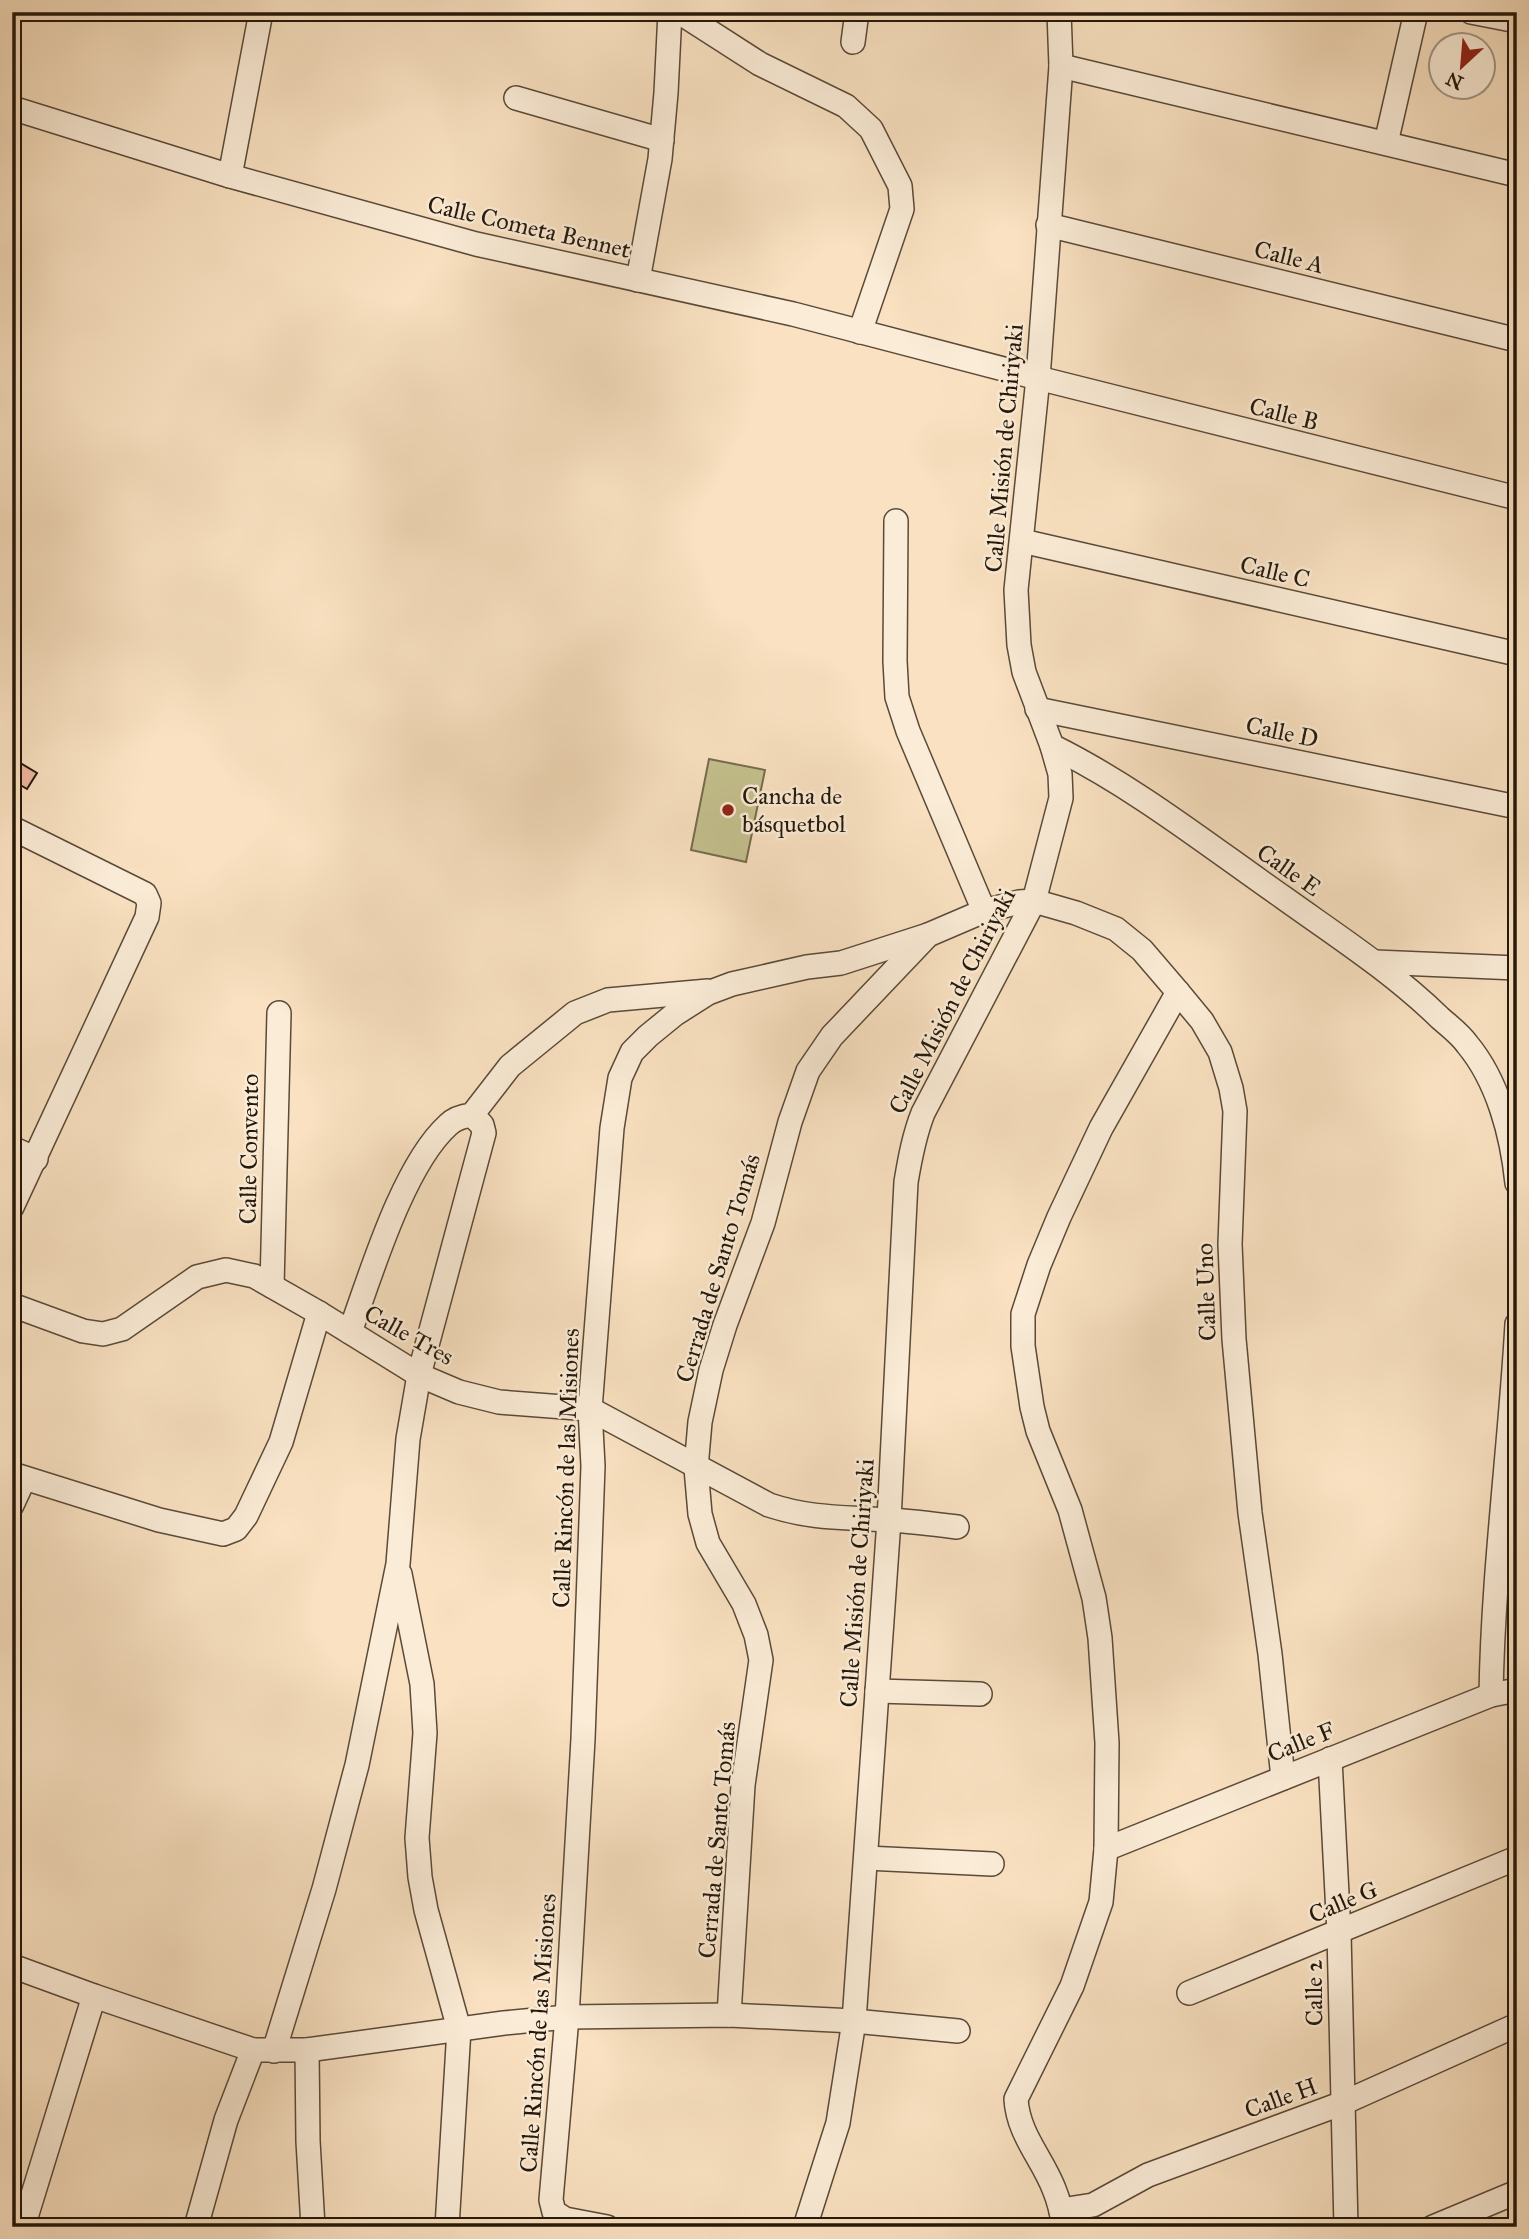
<svg xmlns="http://www.w3.org/2000/svg" width="1529" height="2239" viewBox="0 0 1529 2239" font-family="'IM FELL Great Primer',serif">
  <style>
    .green { fill: #c4c18e; stroke: #746c4c; stroke-width: 2 }
    .building { fill: #efb69f; stroke: #25180a; stroke-width: 2 }
    .lines { fill: none; stroke-linecap: round; stroke-linejoin: round }
    .minor-casing { stroke: #5a4a38; stroke-width: 26 }
    .minor { stroke: #fbecd7; stroke-width: 23 }
    .poi-dot { fill: #8f2418; stroke: #fbecd7; stroke-width: 2.5 }
    .labels { text-anchor: middle; dominant-baseline: central; stroke-width: 5; stroke-linejoin: round; paint-order: stroke }
    .street-label { font-size: 24px; fill: #25180a; stroke: #fbecd7 }
    .poi-label { font-size: 24px; fill: #25180a; stroke: #fbecd7; text-anchor: start }
  </style>
  <rect width="100%" height="100%" fill="#f9e1c1"/>
  <filter id="stains"><feTurbulence type="fractalNoise" baseFrequency=".00286" numOctaves="4"/><feColorMatrix values="0 0 0 0 .2 0 0 0 0 .09 0 0 0 0 .02 0 0 0 .5 -.17"/></filter>
  <radialGradient id="worn" r=".72"><stop offset=".6" stop-color="#630" stop-opacity="0"/><stop offset="1" stop-color="#630" stop-opacity=".3"/></radialGradient>
  <path class="green" d="M709 759 765 770 746 862 691 850Z"/>
  <path class="building" d="M12 758 37 773 27 789 12 780Z"/>
  <g class="lines">
    <g class="minor-casing">
      <g id="minor">
        <path d="M679 12 760 64 846 106 871 129 900 186 902 209 860 332"/>
        <path d="M1471 12 1517 21"/>
        <path d="M853 42 857 12"/>
        <path d="M1061 66 1517 175"/>
        <path d="M516 98 662 140"/>
        <path d="M12 108 230 176 476 244 793 314 1038 378 1517 498"/>
        <path d="M1386 143 1416 12"/>
        <path d="M230 176 261 12"/>
        <path d="M1048 225 1517 340"/>
        <path d="M638 280 660 159 666 93 670 12"/>
        <path d="M896 521 895 661 897 697 908 731 984 911"/>
        <path d="M1022 541 1517 654"/>
        <path d="M1037 709 1517 807"/>
        <path d="M1052 746C1135 787 1208 845 1284 898 1337 936 1393 972 1440 1018 1449 1026 1460 1034 1467 1044 1498 1081 1512 1135 1517 1183"/>
        <path d="M12 828 145 894 149 903 147 917 12 1207"/>
        <path d="M1375 962 1517 968"/>
        <path d="M12 1148 36 1159"/>
        <path d="M272 1286 279 1013"/>
        <path d="M12 1305 83 1331 103 1334 122 1329 197 1277 226 1270 254 1276 319 1313 419 1375 459 1392 499 1402 590 1409 769 1505C811 1519 844 1517 887 1520 910 1521 934 1524 957 1527"/>
        <path d="M350 1332C371 1274 403 1166 448 1125 455 1118 463 1116 472 1115L510 1066 575 1013 608 1000 708 991"/>
        <path d="M12 1474 159 1520 223 1534 236 1529 246 1516 281 1442 319 1313"/>
        <path d="M12 1505 24 1479"/>
        <path d="M400 1574 422 1684 425 1733 417 1838 420 1877 426 1910 459 2029 447 2227"/>
        <path d="M877 1691 980 1694"/>
        <path d="M1491 1695C1493 1571 1510 1448 1517 1324"/>
        <path d="M1330 1759 1339 1933 1346 2227"/>
        <path d="M1106 1849 1491 1695 1517 1690"/>
        <path d="M866 1858 992 1864"/>
        <path d="M12 1966 94 1996 253 2050H307L504 2023 567 2017 729 2015 854 2021 958 2031"/>
        <path d="M1189 1993 1517 1858"/>
        <path d="M729 2015 743 1785 761 1660 756 1635 744 1604 708 1543 700 1514 696 1468 700 1422 711 1370 725 1325 763 1223 790 1122 808 1071 832 1036 928 935 984 911 1019 902 1034 901 1076 913 1116 929 1142 950 1178 992 1202 1021 1220 1052 1231 1088 1235 1111 1230 1244 1234 1339 1250 1513 1270 1654 1283 1778"/>
        <path d="M307 2050 308 2141 313 2227"/>
        <path d="M274 2051 324 1889 357 1765 398 1564 408 1439 419 1375 484 1133 482 1125 472 1115"/>
        <path d="M1061 2210 1093 2205 1148 2175 1343 2103 1517 2025"/>
        <path d="M23 2227 94 1996"/>
        <path d="M196 2227 226 2120 253 2050"/>
        <path d="M607 2227 565 2219 554 2212 551 2200 567 2017 583 1739 593 1466 590 1409 612 1128 620 1078 632 1052 648 1036 675 1014 708 993 732 984 807 967 841 963 928 935"/>
        <path d="M805 2227 838 2123 854 2021 889 1520 906 1182C910 1158 914 1136 923 1113L1034 901 1061 798 1060 774 1052 746 1024 672 1019 645 1016 590 1038 378 1061 66 1059 12"/>
        <path d="M1064 2227C1062 2214 1059 2201 1054 2189 1042 2158 1018 2134 1016 2099L1072 1986 1101 1902 1106 1849 1107 1743 1100 1638 1094 1598 1070 1510 1038 1431 1032 1407 1023 1346V1314L1039 1265 1059 1217 1101 1128 1178 992"/>
        <path d="M1433 2227 1517 2192"/>
      </g>
    </g>
    <use href="#minor" class="minor"/>
  </g>
  <circle class="poi-dot" cx="728" cy="810" r="7"/>
  <g class="labels">
    <g class="street-label">
      <text transform="translate(529 227) rotate(13)">Calle Cometa Bennet</text>
      <text transform="translate(1289 257) rotate(14)">Calle A</text>
      <text transform="translate(1284 414) rotate(14)">Calle B</text>
      <text transform="translate(1004 448) rotate(-85)">Calle Misión de Chiriyaki</text>
      <text transform="translate(1275 572) rotate(13)">Calle C</text>
      <text transform="translate(1282 732) rotate(12)">Calle D</text>
      <text transform="translate(1289 870) rotate(35)">Calle E</text>
      <text transform="translate(952 1001) rotate(-63)">Calle Misión de Chiriyaki</text>
      <text transform="translate(249 1149) rotate(-89)">Calle Convento</text>
      <text transform="translate(718 1268) rotate(-73)">Cerrada de Santo Tomás</text>
      <text transform="translate(1206 1292) rotate(-92)">Calle Uno</text>
      <text transform="translate(409 1335) rotate(29)">Calle Tres</text>
      <text transform="translate(566 1468) rotate(-88)">Calle Rincón de las Misiones</text>
      <text transform="translate(857 1583) rotate(-86)">Calle Misión de Chiriyaki</text>
      <text transform="translate(1301 1742) rotate(-22)">Calle F</text>
      <text transform="translate(717 1840) rotate(-85)">Cerrada de Santo Tomás</text>
      <text transform="translate(1343 1902) rotate(-23)">Calle G</text>
      <text transform="translate(1314 1993) rotate(-91)">Calle 2</text>
      <text transform="translate(538 2033) rotate(-86)">Calle Rincón de las Misiones</text>
      <text transform="translate(1281 2098) rotate(-20)">Calle H</text>
    </g>
    <g class="poi-label">
      <text x="742" y="796">Cancha de<tspan x="742" dy="28">básquetbol</tspan></text>
    </g>
  </g>
  <rect width="1529" height="2239" fill="none" stroke="#f9e1c1" stroke-width="42"/>
  <rect x="14" y="14" width="1501" height="2211" fill="none" stroke="#25180a" stroke-width="3.5"/>
  <rect x="21" y="21" width="1487" height="2197" fill="none" stroke="#25180a" stroke-width="2"/>
  <g transform="translate(1462 66) rotate(206)"><circle r="33" fill="#fbecd7" stroke="#a59785" stroke-width="2"/>
  <path d="M0-5L12 26L0 18L-12 26Z" fill="#8f2418"/>
  <text y="-10" font-size="19" font-weight="bold" text-anchor="middle" fill="#25180a">N</text>
  </g>
  <rect width="100%" height="100%" filter="url(#stains)"/>
  <rect width="100%" height="100%" fill="url(#worn)"/>
</svg>
